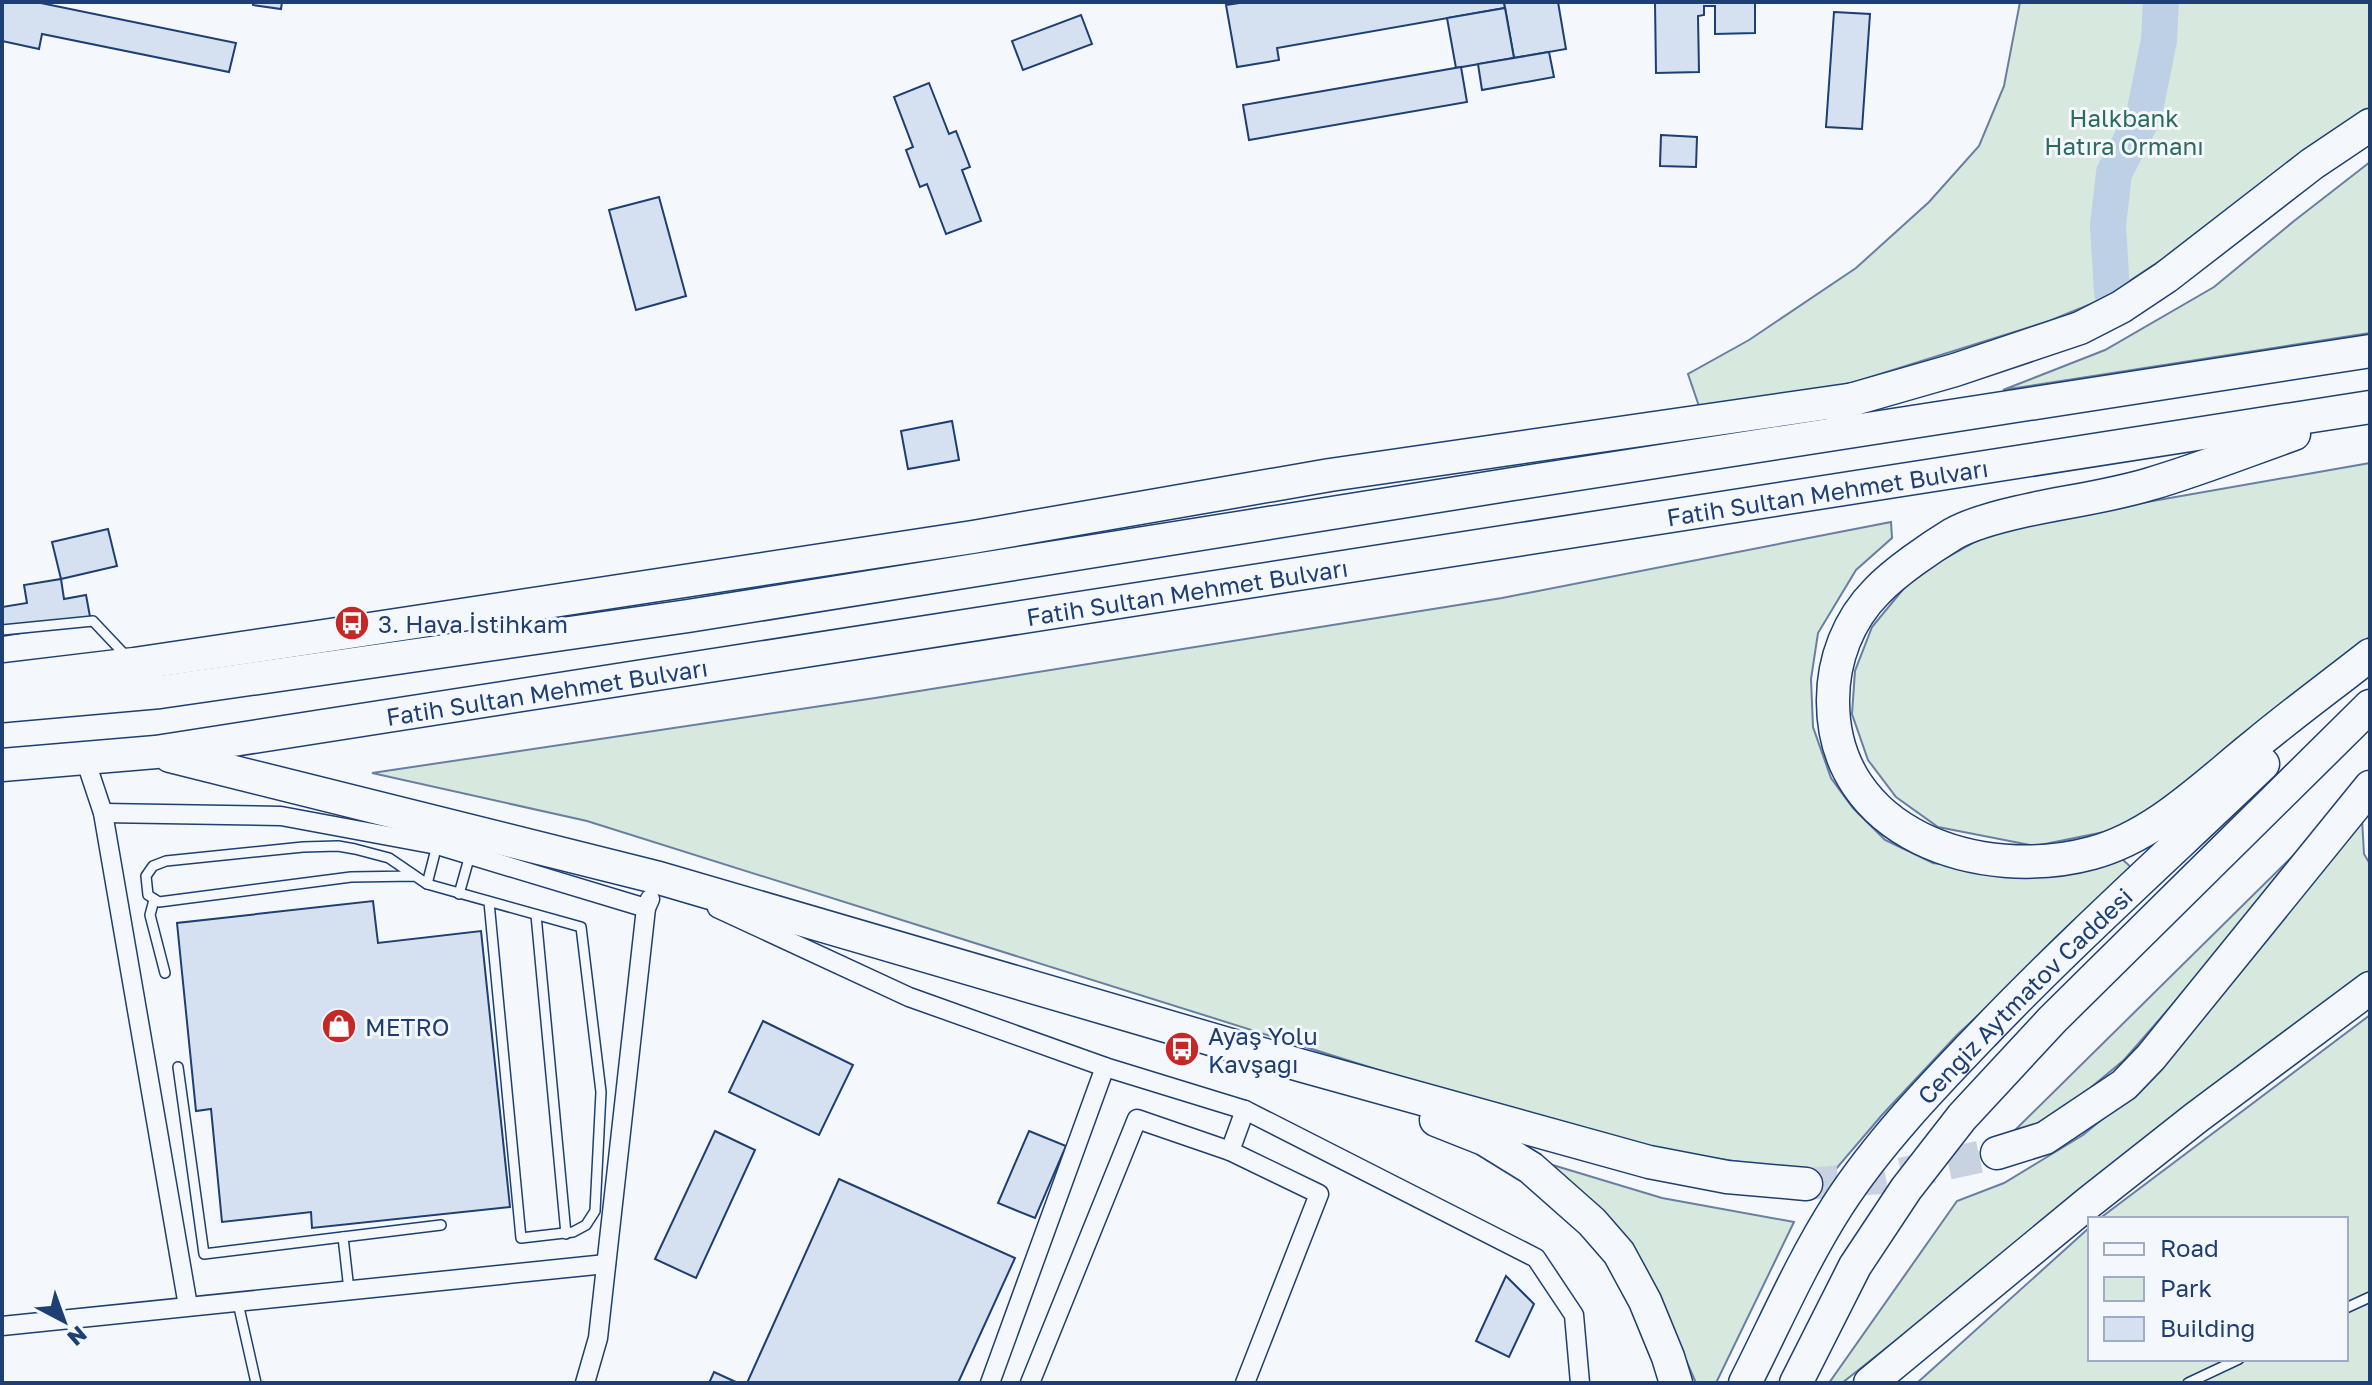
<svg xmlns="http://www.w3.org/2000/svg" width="2372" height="1385" viewBox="0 0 2372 1385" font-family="'Golos Text',sans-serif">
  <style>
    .green { fill: #d7e8df; stroke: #687fa3; stroke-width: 2 }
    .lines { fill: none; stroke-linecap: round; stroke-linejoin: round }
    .river { stroke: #bed0e5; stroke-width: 36 }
    .building { fill: #d5e0f0; stroke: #1d3f73; stroke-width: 2 }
    .highway-tunnel { stroke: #c9d2e0; stroke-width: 32; stroke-dasharray: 32 16; stroke-linecap: butt }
    .lane-casing { stroke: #1d3f73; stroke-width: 12 }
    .street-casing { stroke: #1d3f73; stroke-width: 21 }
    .highway-casing { stroke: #1d3f73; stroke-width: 35 }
    .lane { stroke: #f4f7fb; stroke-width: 9 }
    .street { stroke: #f4f7fb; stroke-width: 18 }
    .highway { stroke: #f4f7fb; stroke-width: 32 }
    .labels { text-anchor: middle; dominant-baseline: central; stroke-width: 6; stroke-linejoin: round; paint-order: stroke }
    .park-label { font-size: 24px; fill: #2c6c60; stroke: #f4f7fb }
    .street-label { font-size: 24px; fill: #1d3f73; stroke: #f4f7fb }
    .poi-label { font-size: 24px; fill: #1d3f73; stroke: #f4f7fb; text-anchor: start }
  </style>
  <rect width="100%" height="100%" fill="#f4f7fb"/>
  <g class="green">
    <path d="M2020 2H2370V110L2223 219 2101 300 2049 321 1845 385 1701 412 1688 374 1749 340 1856 268 1929 202 1979 146 2004 86Z"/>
    <path d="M2370 162V333L2003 390 2105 350 2214 287 2294 221Z"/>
    <path d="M2370 463V636L2343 663 2217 765 2119 829 2035 846 1938 827 1896 797 1868 760 1852 714 1855 671 1872 627 1914 576 1980 539 2027 523Z"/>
    <path d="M1891 522 1892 538 1856 570 1818 633 1811 679 1813 727 1831 778 1853 808 1885 840 1933 863 2030 876 2121 858 2134 870 1957 1035 1882 1115 1830 1176 1623 1144 1493 1106 587 821 372 773 875 698 1502 598Z"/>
    <path d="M2362 819 2364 854 2370 864V977L2271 1045 1842 1383H1829L1957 1201 2004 1183 2042 1160 2083 1135 2117 1107Z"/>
    <path d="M2311 838 2172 1005 2124 1060 2065 1109 2005 1140Z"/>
    <path d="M2370 1015V1383H1917L2090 1227V1359H2346V1219H2099Z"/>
    <path d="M1546 1163 1662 1198 1794 1222 1716 1383H1696L1664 1310Z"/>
  </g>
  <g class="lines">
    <path class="river" d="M2112 293 2108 225 2114 173 2144 115 2159 40 2161 2"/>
  </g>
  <g class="building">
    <path d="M2 2H36L236 43 229 72 42 34 39 49 2 41Z"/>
    <path d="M253 2H282L281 9 253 5Z"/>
    <path d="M1246 2H1504L1505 8 1277 48 1279 60 1237 67 1226 5Z"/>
    <path d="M1504 2H1558L1566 49 1514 58Z"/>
    <path d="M1655 2H1755V33L1715 34V6H1704V15L1698 16 1699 72 1656 73Z"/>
    <path d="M1505 8 1514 58 1456 68 1447 18Z"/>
    <path d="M1834 12 1870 14 1862 129 1826 127Z"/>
    <path d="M1081 15 1092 44 1023 70 1012 41Z"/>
    <path d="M1549 52 1554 77 1482 90 1478 64Z"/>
    <path d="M1461 67 1467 102 1249 140 1243 105Z"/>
    <path d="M929 83 949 134 956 131 970 167 962 170 981 221 946 234 927 184 920 187 906 150 913 147 894 97Z"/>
    <path d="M1661 135 1697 137 1696 167 1660 166Z"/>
    <path d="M659 197 686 296 636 310 609 210Z"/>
    <path d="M952 421 959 460 908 469 901 431Z"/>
    <path d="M108 529 117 566 61 579 52 542Z"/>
    <path d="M61 579 64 599 86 595 91 622 2 636V607L27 603 24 585Z"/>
    <path d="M373 901 378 943 481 931 510 1207 312 1228 311 1212 222 1222 211 1109 196 1111 177 923Z"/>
    <path d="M763 1021 853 1065 819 1135 729 1092Z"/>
    <path d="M715 1131 755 1150 696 1278 655 1259Z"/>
    <path d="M1029 1131 1066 1146 1035 1218 998 1203Z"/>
    <path d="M839 1179 1015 1258 958 1383H747Z"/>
    <path d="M1506 1276 1534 1304 1509 1357 1476 1341Z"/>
    <path d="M714 1372 738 1383H709Z"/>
  </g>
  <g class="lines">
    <path class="highway-tunnel" d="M1806 1184 1881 1178 1997 1153"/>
    <g class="lane-casing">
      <g id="lane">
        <path d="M2 630 93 621 128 658"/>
        <path d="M415 876 351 877 159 902 148 895 146 876 153 866 166 861 303 847 338 846 355 849 389 858 427 884 581 927 601 1092 595 1211 586 1225 573 1232 521 1238 489 902"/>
        <path d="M427 884 437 845"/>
        <path d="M459 894 470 855"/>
        <path d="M154 900 150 915 165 973"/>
        <path d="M536 915 566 1234"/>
        <path d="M178 1067 204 1254 441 1225"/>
        <path d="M343 1237 349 1290"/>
        <path d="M238 1303 256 1383"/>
        <path d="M2346 1308 2370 1297"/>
        <path d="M2188 1383 2239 1359"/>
      </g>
    </g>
    <g class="street-casing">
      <g id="street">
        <path d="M85 759 103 813 188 1306"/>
        <path d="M103 813 281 816 437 845 646 908"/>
        <path d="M717 908 909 997 1105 1067 1245 1110 1536 1258 1574 1315 1580 1383"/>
        <path d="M1230 1151 1245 1110"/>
        <path d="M2 1326 606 1264"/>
        <path d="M585 1383 598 1338 646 908 650 899"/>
        <path d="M990 1383 1105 1067"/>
        <path d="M1030 1383 1137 1119 1230 1151 1319 1194 1245 1383"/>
      </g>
    </g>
    <g class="highway-casing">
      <g id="highway">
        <path d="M1833 405 1955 370 2080 328 2121 307 2166 277 2312 164 2370 125"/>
        <path d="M2294 434C2246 451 2198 470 2150 484 2107 497 2062 502 2019 512 1997 517 1973 523 1953 534 1930 548 1895 572 1877 591 1848 620 1833 660 1833 700 1832 835 1981 883 2092 853 2155 836 2205 785 2255 745 2292 714 2332 685 2370 655"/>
        <path d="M2 680 134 664 317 637 973 537 1330 475 1855 399"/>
        <path d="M2 706 160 692 688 616 1513 484 2370 351"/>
        <path d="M170 756 659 878 1303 1066 1649 1162 1727 1177 1806 1184"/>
        <path id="s1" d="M2 765 156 752 2370 407"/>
        <path d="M1436 1120 1484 1139 1531 1168 1592 1222 1619 1253 1645 1301 1668 1357 1676 1383"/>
        <path d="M1997 1153 2045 1138 2124 1085 2151 1057 2370 787"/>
        <path id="s2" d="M1745 1383C1775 1324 1802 1261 1838 1205 1878 1143 1932 1087 1983 1034 2073 940 2170 853 2263 764"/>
        <path d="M1796 1383 1855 1266 1906 1189 1962 1117 2052 1020 2370 706"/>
        <path d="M1870 1383 2088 1203 2197 1117 2370 988"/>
      </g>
    </g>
    <use href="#lane" class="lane"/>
    <use href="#street" class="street"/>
    <use href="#highway" class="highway"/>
  </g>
  <defs>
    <g id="bus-disc" transform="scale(1.8)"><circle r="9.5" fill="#c62828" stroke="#f4f7fb"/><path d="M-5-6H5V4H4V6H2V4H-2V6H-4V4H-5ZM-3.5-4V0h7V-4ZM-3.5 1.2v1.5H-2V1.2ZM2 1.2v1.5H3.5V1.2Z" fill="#fff"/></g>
    <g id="shop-disc" transform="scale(1.8)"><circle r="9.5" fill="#c62828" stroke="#f4f7fb"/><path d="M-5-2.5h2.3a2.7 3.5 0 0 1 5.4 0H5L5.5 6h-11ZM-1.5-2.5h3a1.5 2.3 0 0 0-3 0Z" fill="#fff"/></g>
  </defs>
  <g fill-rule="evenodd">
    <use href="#bus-disc" x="352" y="623"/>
    <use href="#shop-disc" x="339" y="1026"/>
    <use href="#bus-disc" x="1182" y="1049"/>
  </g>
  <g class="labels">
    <g class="park-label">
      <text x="2124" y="117">Halkbank<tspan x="2124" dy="28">Hatıra Ormanı</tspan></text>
    </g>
    <g class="street-label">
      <text stroke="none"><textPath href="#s1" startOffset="1846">Fatih Sultan Mehmet Bulvarı</textPath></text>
      <text stroke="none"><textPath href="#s1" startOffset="1198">Fatih Sultan Mehmet Bulvarı</textPath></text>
      <text stroke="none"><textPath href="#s1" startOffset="550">Fatih Sultan Mehmet Bulvarı</textPath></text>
      <text stroke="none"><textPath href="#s2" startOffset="482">Cengiz Aytmatov Caddesi</textPath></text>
    </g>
    <g class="poi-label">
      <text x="378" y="623">3. Hava İstihkam</text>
      <text x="365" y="1026">METRO</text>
      <text x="1208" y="1035">Ayaş Yolu<tspan x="1208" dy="28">Kavşağı</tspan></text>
    </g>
  </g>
  <rect width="2372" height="1385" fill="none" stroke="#1d3f73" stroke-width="8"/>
  <rect x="2088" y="1217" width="260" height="144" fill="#f4f7fb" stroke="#9eadc5" stroke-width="2"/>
  <rect x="2104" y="1243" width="40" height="12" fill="#f4f7fb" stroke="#9eadc5" stroke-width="2"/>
  <text x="2160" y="1257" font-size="24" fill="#1d3f73">Road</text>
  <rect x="2104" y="1277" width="40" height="24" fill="#d7e8df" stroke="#9eadc5" stroke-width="2"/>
  <text x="2160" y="1297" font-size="24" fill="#1d3f73">Park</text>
  <rect x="2104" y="1317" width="40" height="24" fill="#d5e0f0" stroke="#9eadc5" stroke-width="2"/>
  <text x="2160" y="1337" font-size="24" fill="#1d3f73">Building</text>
  <g transform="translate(64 1321) rotate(139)" stroke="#f4f7fb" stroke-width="6" paint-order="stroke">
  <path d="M0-6L14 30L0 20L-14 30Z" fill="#1d3f73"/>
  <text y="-12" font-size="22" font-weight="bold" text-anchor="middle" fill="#1d3f73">N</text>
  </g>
</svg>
